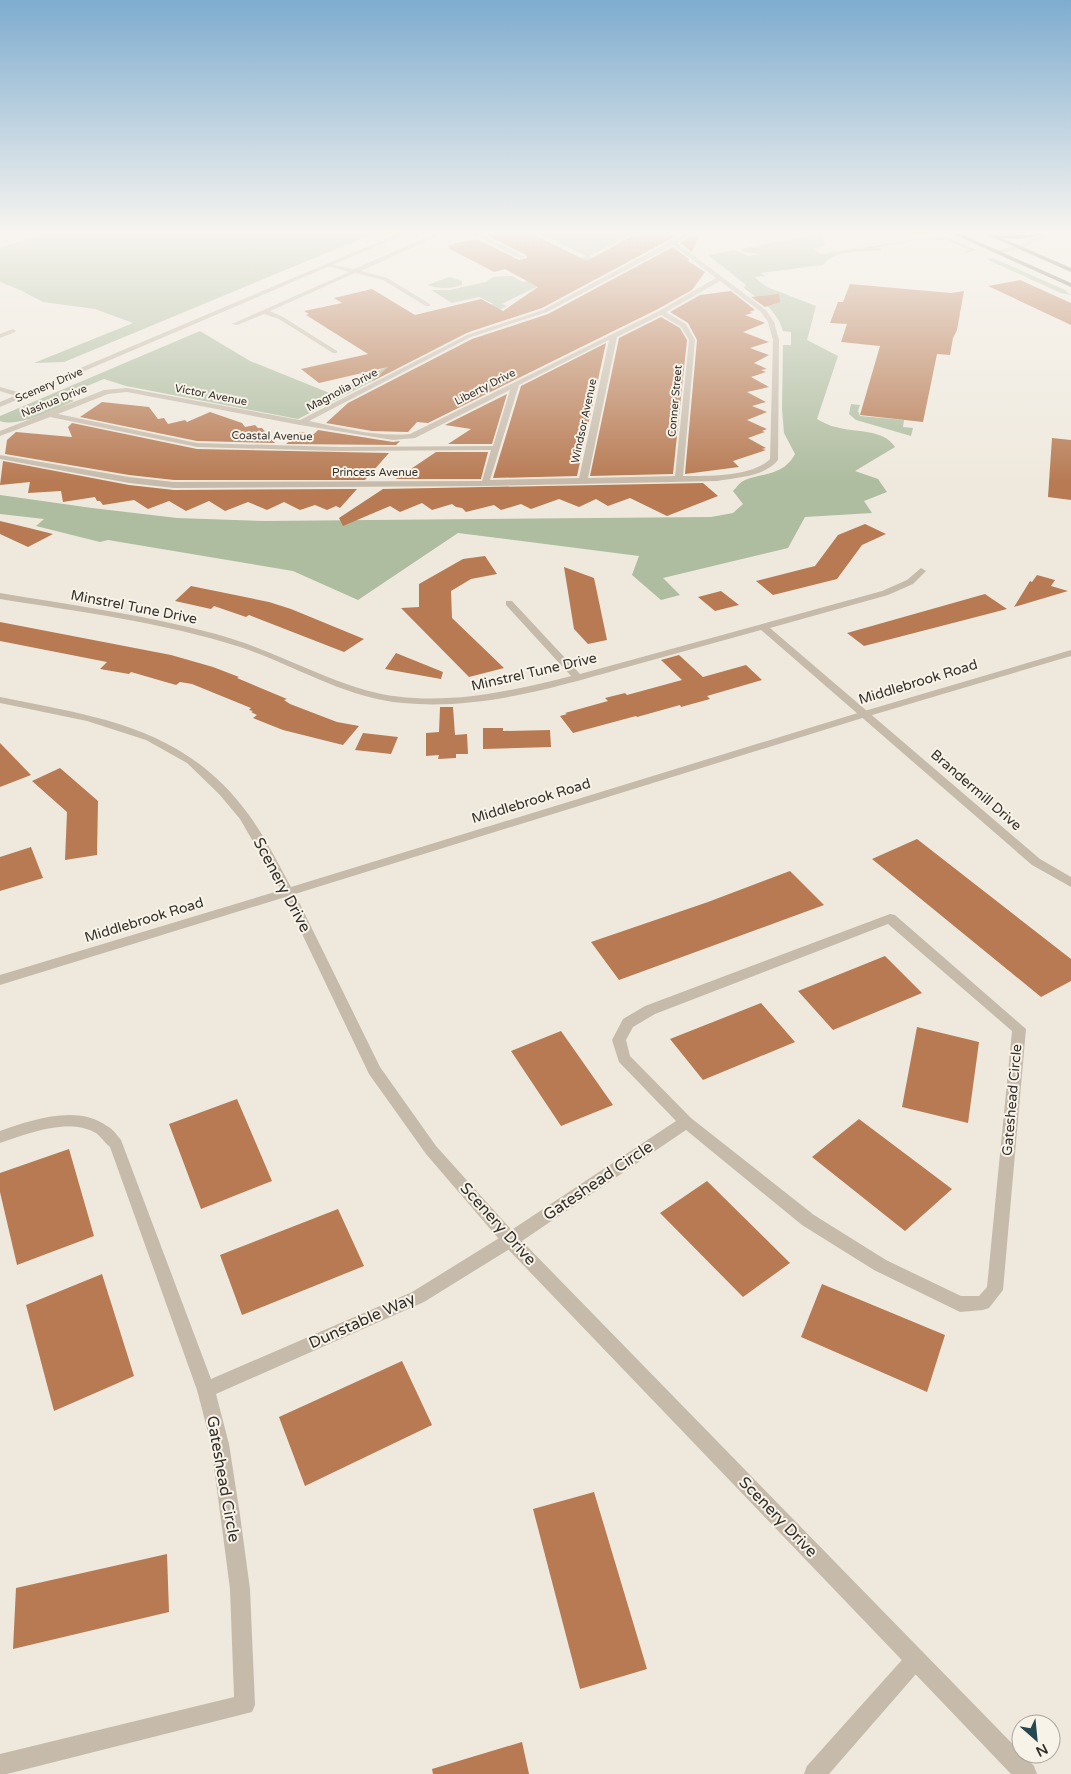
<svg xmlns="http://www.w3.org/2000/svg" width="1071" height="1774" viewBox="0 0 1071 1774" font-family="'Varela Round',sans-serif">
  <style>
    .green { fill: #aebc9f }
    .building { fill: #b77a53 }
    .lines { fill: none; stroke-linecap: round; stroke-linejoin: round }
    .minor { fill: #c6bbab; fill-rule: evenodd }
    .tertiary { fill: #c6bbab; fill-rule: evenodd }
    .primary { fill: #74685c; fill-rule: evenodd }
    .labels { text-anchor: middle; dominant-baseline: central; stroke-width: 4; stroke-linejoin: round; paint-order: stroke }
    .far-street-label { font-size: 11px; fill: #342e29; stroke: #f7f3e9 }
    .street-label { font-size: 14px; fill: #342e29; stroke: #f7f3e9 }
    .near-street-label { font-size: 16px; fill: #342e29; stroke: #f7f3e9 }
  </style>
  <rect width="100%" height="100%" fill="#efe9dd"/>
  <g class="green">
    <path d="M41 234H372L64 362 34 363 133 323 95 309 43 302 20 290 0 282V248Z"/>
    <path d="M542 234H633L589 256 593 259 502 304 507 306 474 323 483 325 298 419 126 386 104 379 63 396 74 401C55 409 19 428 0 421V416L200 331 250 361 332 394 416 352 486 306 493 304 479 297 452 303 431 290H449L486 282 493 277 512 276 523 282 544 278 586 256Z"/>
    <path d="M820 234H824L823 239 825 245 813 249 821 254 939 236 937 234 977 250 965 253 964 252 970 250 945 239 935 241 929 238 879 247 882 250C864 253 835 248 823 265L761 273 765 276 754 277 767 287 816 306 807 340 838 356 817 419C823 422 829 426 836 427 855 433 883 428 895 447L855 471 878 479 887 492 864 501 872 513 805 517 788 548 663 578 680 595 661 600 632 575 639 556 458 533 358 600 293 571 108 540 100 542 36 526 44 519 0 514V495L92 508 177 518 265 521 711 517 733 513 743 504 733 491C737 487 740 482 745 480 764 473 784 475 795 454L784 433 782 409 783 345H791V332L783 331C777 310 761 301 744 288L746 285 708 255 734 250 748 256 761 254 744 252 741 249Z"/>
    <path d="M993 258 1065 290 1071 295 1061 293 986 259Z"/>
    <path d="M450 277 462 281V285C449 289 439 289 427 285Z"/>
    <path d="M851 404 860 405 858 411 860 416 904 420 903 427 913 428 911 436 856 420 849 414Z"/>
  </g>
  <g class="building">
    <path d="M498 234H532L587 261 635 234H680L542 308 466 333 371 382 388 367 319 383 301 369 368 354 306 315 309 314 304 311 342 303 334 298 372 289 415 315 481 299 503 311 538 287 505 269 494 272 448 248H450L447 246 456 244 454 243 477 239 519 260 527 258 526 255 488 236Z"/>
    <path d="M694 234H700L692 252 680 243Z"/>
    <path d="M673 247 689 259 688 261 705 272 692 290 658 309 428 423 417 422 408 432 372 431 326 423 348 403 472 339 548 314Z"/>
    <path d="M1020 280 1071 303V325L988 286Z"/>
    <path d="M850 284 951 293 964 291 957 330 953 338 950 355 937 354 923 422 860 415 880 346 841 342 847 324 830 323 838 302H843Z"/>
    <path d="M731 291 755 310 749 312 753 313 745 315 765 323 743 332 769 342 750 348 769 355 754 363 767 369 761 370 766 372 751 377 769 387 747 392 766 402 752 406 767 412 747 420 767 429 762 431 765 432 748 438 766 448 762 449 766 450 733 461 739 467 685 474 697 340 688 323 670 312 700 295Z"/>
    <path d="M779 294 780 302 765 307 751 297Z"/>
    <path d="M661 317 680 328 687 340 673 474 590 476 619 338Z"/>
    <path d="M606 343 577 476 493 478 521 386Z"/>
    <path d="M507 394 492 444H448L471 429 445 425Z"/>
    <path d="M102 402 149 407 158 419 164 418 168 424 185 420 187 422 210 412 242 423 245 427 255 425 258 428H262L275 443 197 441 80 417Z"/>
    <path d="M72 423 197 449 389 453 365 480H174L129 475 5 454 7 440 16 432 72 437 68 427Z"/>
    <path d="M318 430 393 442 400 441 396 445 286 444 300 432 314 434Z"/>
    <path d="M1052 438 1071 440V500L1048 497Z"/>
    <path d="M436 452H488L481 479H396Z"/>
    <path d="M3 461 129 485 174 490 357 489 340 508 336 506 327 510 315 505 300 510 284 502 267 510 248 502 225 511 209 501 186 511 169 501 148 509 134 500 103 505 100 501H97L95 497 63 502 61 491 28 493 30 482 0 485Z"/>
    <path d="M703 483 718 496 667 516 630 498 608 506 596 499 579 507 559 499 531 509 521 504 501 510 494 505 466 512 462 508 456 507 452 504 432 510 422 503 400 512 390 506 343 526 339 518 383 489Z"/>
    <path d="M0 521 29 528 53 534 28 547 0 534Z"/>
    <path d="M865 524 886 534 862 545 837 579 773 595 756 581 815 566 838 535Z"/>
    <path d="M485 556 497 574 471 579 451 591 452 618 504 668 469 677 401 608 419 607V584L463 559Z"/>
    <path d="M564 567 594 578 607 640 588 644 574 629Z"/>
    <path d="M1037 575 1055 580 1051 586 1068 591 1014 607 1030 581 1032 582Z"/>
    <path d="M191 586 269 602 291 609 364 639 344 652 249 615 246 617 214 606 211 609 175 601Z"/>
    <path d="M721 591 739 605 715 611 698 597Z"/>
    <path d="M985 594 1007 609 864 646 847 633Z"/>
    <path d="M0 622 171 655 213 667 239 677 237 678 287 699 284 700 290 704 337 722 359 726 343 745 283 730 253 718 257 715 251 712 253 711 249 710 251 708 192 684 180 682 176 685 131 672 129 674 100 669 107 662 0 641Z"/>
    <path d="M396 653 443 672 441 679 385 669Z"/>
    <path d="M679 655 703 677 746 665 762 680 707 696 710 699 681 707 680 705 637 717 636 716 573 733 560 716 567 714 565 713 608 701 605 698 625 693 627 695 682 680 661 660Z"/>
    <path d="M440 707H453L455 735 467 734 468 754H456V758L438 759 439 755 426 756V733L439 732Z"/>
    <path d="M483 728H503V731L550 730 551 747 483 749Z"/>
    <path d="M363 733 398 737 391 754 355 750Z"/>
    <path d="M0 743 31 775 0 787Z"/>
    <path d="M60 768 98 801 97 855 65 860 67 812 32 781Z"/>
    <path d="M917 839 1071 959V981L1041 997 872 859Z"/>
    <path d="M31 847 43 878 0 891V857Z"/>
    <path d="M790 871 824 905 619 980 591 942 708 902Z"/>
    <path d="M885 956 922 993 833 1030 798 991Z"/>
    <path d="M761 1003 795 1042 703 1080 670 1039Z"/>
    <path d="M917 1027 979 1042 968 1123 902 1107Z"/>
    <path d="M561 1031 613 1105 561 1126 511 1051Z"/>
    <path d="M237 1099 272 1181 201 1209 169 1124Z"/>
    <path d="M859 1119 952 1189 905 1231 812 1157Z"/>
    <path d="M69 1149 94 1236 17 1265 0 1192V1173Z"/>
    <path d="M707 1181 790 1263 743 1297 660 1213Z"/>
    <path d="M338 1209 364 1266 242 1315 220 1255Z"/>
    <path d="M102 1274 134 1376 54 1411 26 1305Z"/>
    <path d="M822 1284 945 1335 927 1392 801 1337Z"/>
    <path d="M402 1361 432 1425 305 1486 279 1417Z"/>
    <path d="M594 1492 647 1669 580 1689 533 1509Z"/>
    <path d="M167 1554 169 1612 13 1649 16 1588Z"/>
    <path d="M522 1742 529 1774H433L432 1769Z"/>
  </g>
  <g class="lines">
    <g class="minor">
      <path d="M434 234H442L361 271 387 278 430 304V306H426L383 280 355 273 270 311 283 317 337 351V353H333L279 319 264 314 237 325 232 324 349 272 328 266V264L354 269Z"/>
      <path d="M472 234H480L525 257 520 258Z"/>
      <path d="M684 234H692L677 243 766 310 774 322 779 340 778 460C764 477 738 477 717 481L485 486 174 488 129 483 0 459V455L129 477 174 482 482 481 491 450 340 451 197 447 50 417 0 436V431L104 390 127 388 300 420 467 335 543 310ZM673 245 716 278 659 311 410 434C376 437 342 428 309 421L471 337 547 312ZM720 281 761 312 768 322 773 340 770 459C752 477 708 476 683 476L695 340 686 324 666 312ZM661 315 681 327 689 340 675 476 588 478 617 337ZM609 340 579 478 490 480 519 385ZM510 390 493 446 340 447 197 443 58 414 108 394 127 392 300 425 393 440 415 438Z"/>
      <path d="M1044 234H1052L1021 249 996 254 993 252 1017 246Z"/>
      <path d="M13 329 16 331 15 332 0 338V334Z"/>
      <path d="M0 387 25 394 26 396 22 398 0 391Z"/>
      <path d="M921 568 926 571 913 584 888 595 770 628 1040 859 1071 877V887L1032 865 761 630C714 643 667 656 620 669 550 689 477 710 403 703 345 698 295 665 240 647 162 622 80 612 0 599V593C72 605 145 615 216 634 268 648 314 675 365 690 432 709 505 693 571 676L506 605V601H512L580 674 882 591 907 580Z"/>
      <path d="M288 888 294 892 292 895 0 985V975Z"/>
      <path d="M890 914 895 915 1026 1029 1003 1290 989 1308 983 1310 960 1312 874 1270 802 1225 686 1130 516 1245 424 1302 216 1394 229 1444 240 1515 250 1589 255 1705 252 1712 7 1774H0V1754L234 1697 230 1589 211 1444 197 1390 110 1147C105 1143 101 1137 96 1133 69 1117 26 1134 0 1143V1131C31 1120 77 1104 107 1126 113 1129 117 1135 121 1140L211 1379 412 1292 504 1235 676 1121 619 1062 612 1040 623 1019 645 1006ZM888 924 1012 1031 987 1287 979 1296H961L886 1260 814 1215 691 1118 630 1056 626 1040 633 1027 655 1014Z"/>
      <path d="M916 1649 923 1652 926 1659 923 1666 829 1774H804L807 1766 909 1652Z"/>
    </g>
    <g class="tertiary">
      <path d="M397 234H405L0 407V402Z"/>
      <path d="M1071 650V656L869 716 295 894 380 1067 436 1146 516 1235 1034 1766 1037 1774H1011L504 1245 426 1154 369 1074 282 892 240 819 219 794 187 763 146 740 87 721 0 703V697C99 717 185 727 249 815 265 837 278 863 291 887L861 712Z"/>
    </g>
    <g class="primary">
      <path d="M953 234H961L1071 283V287Z"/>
      <path d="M985 234 997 236 1042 234 1020 239 1002 238 1071 268V272Z"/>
    </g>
  </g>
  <linearGradient id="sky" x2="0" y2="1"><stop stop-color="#7eaccf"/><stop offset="0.48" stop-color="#f8f5f0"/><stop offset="1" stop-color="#f8f5f0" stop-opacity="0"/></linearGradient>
  <rect width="1071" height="483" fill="url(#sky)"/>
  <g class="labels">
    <g class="far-street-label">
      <text transform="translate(49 385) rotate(-23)">Scenery Drive</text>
      <text transform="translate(485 387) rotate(-27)">Liberty Drive</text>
      <text transform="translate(342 390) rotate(-28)">Magnolia Drive</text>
      <text transform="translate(211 395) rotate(11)">Victor Avenue</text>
      <text transform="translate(54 401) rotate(-22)">Nashua Drive</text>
      <text transform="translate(675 401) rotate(-85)">Conner Street</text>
      <text transform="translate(584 421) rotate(-78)">Windsor Avenue</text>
      <text transform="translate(272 436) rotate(1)">Coastal Avenue</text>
      <text x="375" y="472">Princess Avenue</text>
    </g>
    <g class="street-label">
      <text transform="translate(134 607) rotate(11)">Minstrel Tune Drive</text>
      <text transform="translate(534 672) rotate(-13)">Minstrel Tune Drive</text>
      <text transform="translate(918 682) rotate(-17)">Middlebrook Road</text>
      <text transform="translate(976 790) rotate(41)">Brandermill Drive</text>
      <text transform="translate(531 801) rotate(-17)">Middlebrook Road</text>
      <text transform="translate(144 920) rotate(-17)">Middlebrook Road</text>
      <text transform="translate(1012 1100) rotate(-85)">Gateshead Circle</text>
    </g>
    <g class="near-street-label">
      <text transform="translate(282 885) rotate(62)">Scenery Drive</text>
      <text transform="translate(598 1181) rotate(-34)">Gateshead Circle</text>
      <text transform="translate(498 1224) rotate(48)">Scenery Drive</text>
      <text transform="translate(362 1321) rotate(-24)">Dunstable Way</text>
      <text transform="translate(223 1479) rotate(80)">Gateshead Circle</text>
      <text transform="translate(778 1517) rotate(46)">Scenery Drive</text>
    </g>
  </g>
  <g transform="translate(1036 1739) rotate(153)"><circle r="24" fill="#f7f3e9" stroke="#a9a49c"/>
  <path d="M0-4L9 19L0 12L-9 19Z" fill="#244751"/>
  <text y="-8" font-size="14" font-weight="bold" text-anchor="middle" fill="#342e29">N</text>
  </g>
</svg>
